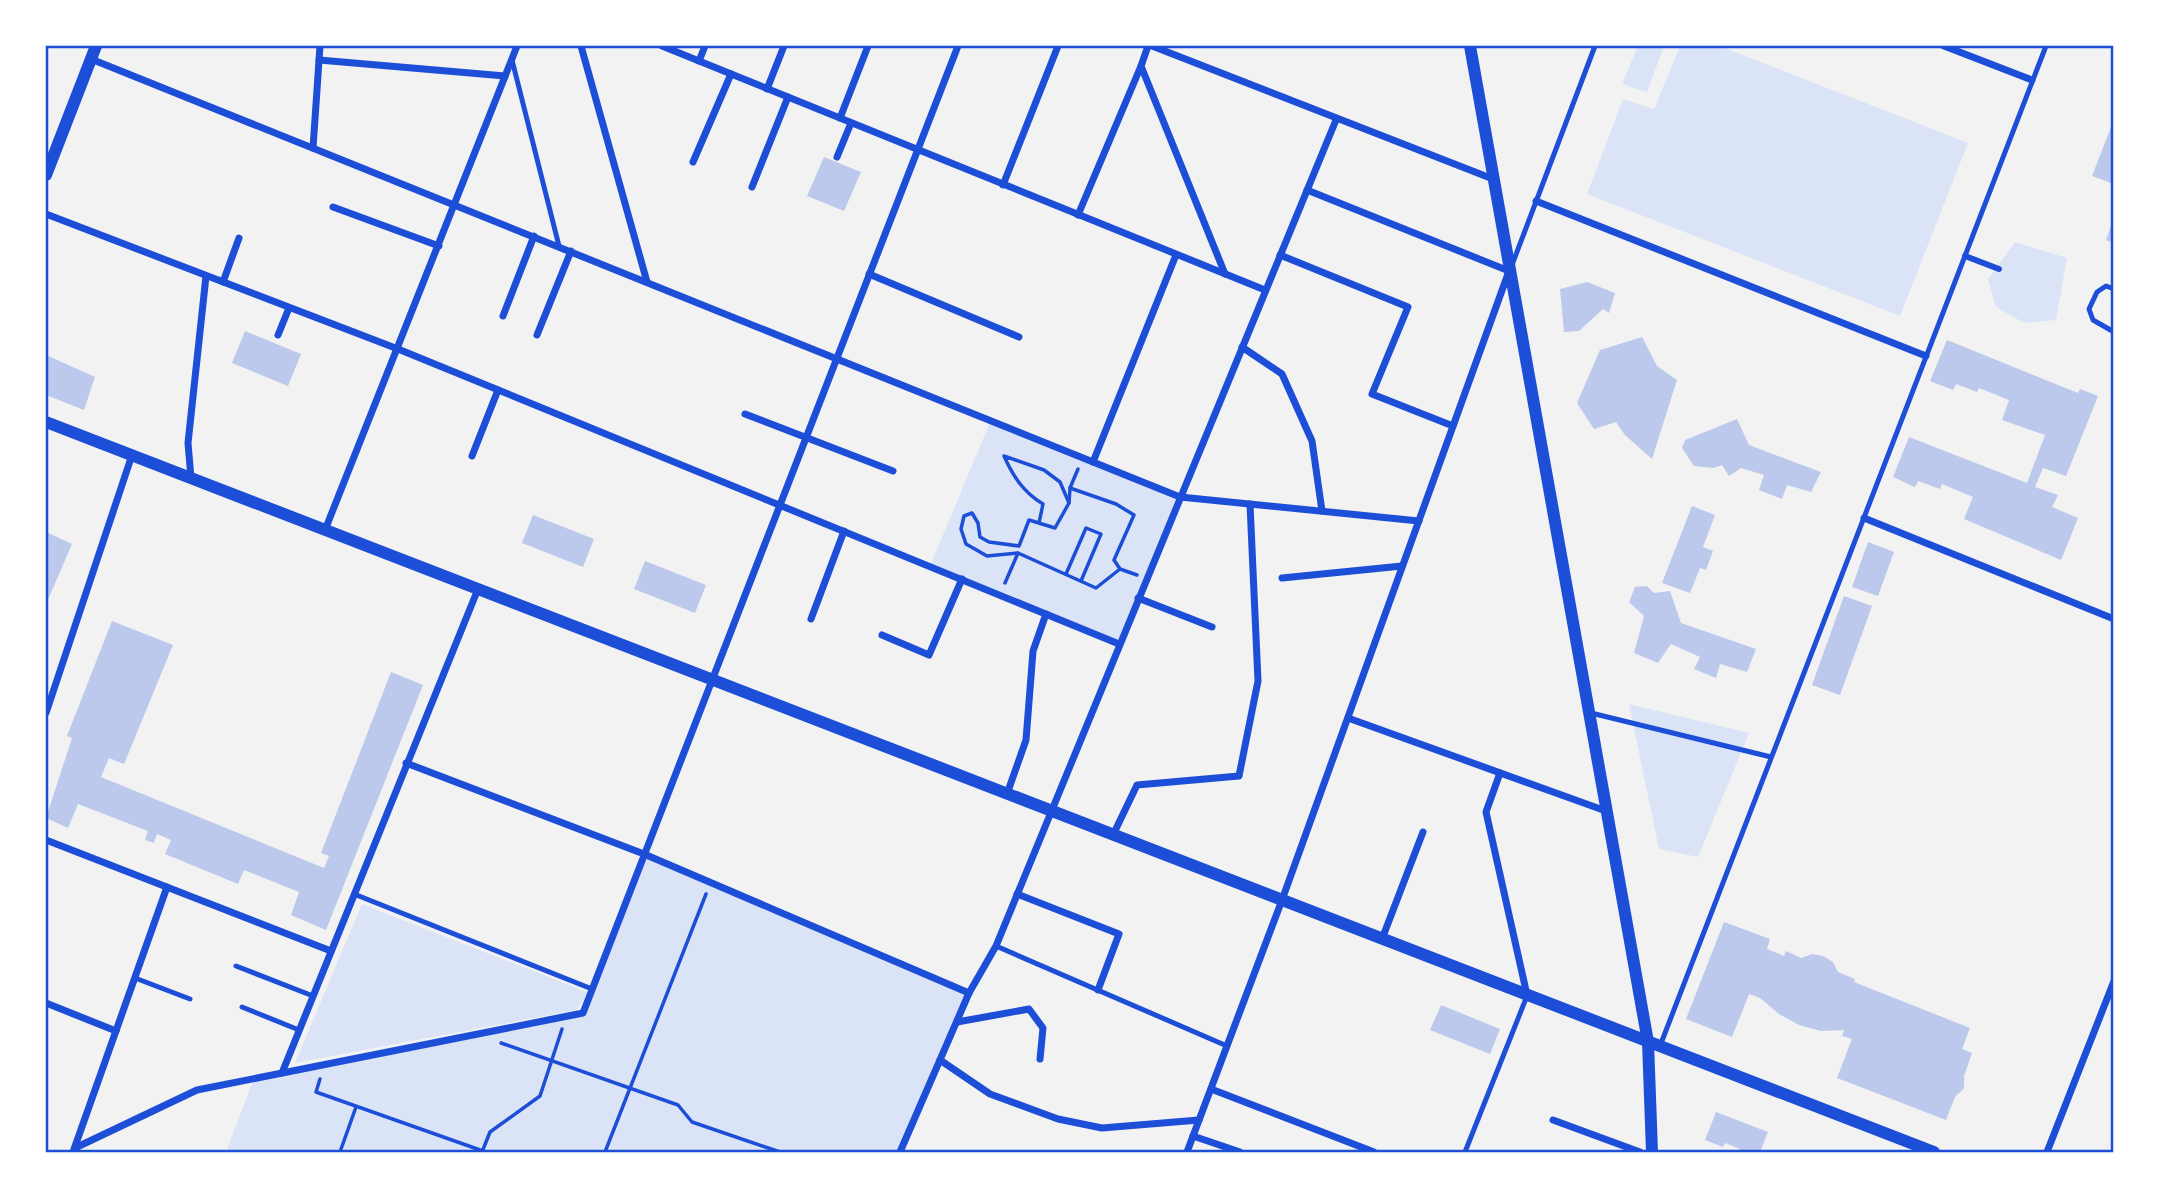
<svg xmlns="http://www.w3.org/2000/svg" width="2159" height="1198" viewBox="0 0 2159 1198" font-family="Commissioner,sans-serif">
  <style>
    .green { fill: #dbe4f7 }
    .building { fill: #bdc9ec }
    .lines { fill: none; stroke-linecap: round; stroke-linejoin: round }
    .path { stroke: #1d4ed8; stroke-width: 3.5 }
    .service { stroke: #1d4ed8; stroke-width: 5 }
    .pedestrian { stroke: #1d4ed8; stroke-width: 6 }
    .minor { stroke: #1d4ed8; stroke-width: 7 }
    .tertiary { stroke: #1d4ed8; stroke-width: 12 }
    .neatline { fill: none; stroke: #1d4ed8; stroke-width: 2.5 }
  </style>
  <rect width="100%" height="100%" fill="#f2f2f2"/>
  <g class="green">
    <path d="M1638 46H1664L1647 92 1622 84Z"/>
    <path d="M1680 46H1720L1968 143 1900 316 1587 194 1623 99 1654 109Z"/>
    <path d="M2015 242 2067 258 2056 320 2024 323 1996 307 1988 279Z"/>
    <path d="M991 420 1180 497 1119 644 930 566Z"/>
    <path d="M1629 704 1749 733 1698 857 1659 849Z"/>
    <path d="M644 854 969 993 900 1152H226L254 1078 583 1013Z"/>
    <path d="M362 904 587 992 577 1010 295 1063Z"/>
  </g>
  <g class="building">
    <path d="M2113 122H2114V184L2092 176Z"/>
    <path d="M824 157 861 172 844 211 807 196Z"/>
    <path d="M2113 220H2114V243L2106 240Z"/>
    <path d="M1587 282 1615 293 1609 313 1603 309 1579 331 1564 332 1560 289Z"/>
    <path d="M245 331 301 354 288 386 232 363Z"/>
    <path d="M1642 337 1657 366 1677 380 1652 459 1625 435 1616 422 1594 429 1577 403 1600 350Z"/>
    <path d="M1947 340 2078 393 2080 389 2098 396 2066 476 2043 468 2035 487 2058 495 2052 507 2078 518 2061 560 1964 519 1973 497 1942 484 1940 489 1918 481 1915 487 1893 477 1909 437 2027 483 2045 435 2002 420 2009 400 1979 388 1977 392 1956 384 1953 390 1930 381Z"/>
    <path d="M46 355 95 377 84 410 46 395Z"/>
    <path d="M1737 419 1749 445 1821 472 1811 492 1787 485 1782 499 1759 490 1764 475 1741 468 1729 476 1722 465 1714 468 1694 466 1682 448 1685 440Z"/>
    <path d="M1692 506 1715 515 1703 547 1713 551 1706 570 1700 568 1690 593 1662 583Z"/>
    <path d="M533 515 594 539 583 567 522 543Z"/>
    <path d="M46 532 72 544 46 604Z"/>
    <path d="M1868 542 1894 552 1878 596 1852 587Z"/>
    <path d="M645 561 706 585 695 613 634 589Z"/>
    <path d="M1647 586 1654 593 1670 591 1681 623 1756 649 1747 672 1720 664 1716 678 1694 669 1700 657 1671 644 1658 663 1634 653 1644 616 1629 602 1635 587Z"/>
    <path d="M1844 596 1872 606 1840 695 1812 685Z"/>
    <path d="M112 621 173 645 124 764 109 758 101 777 324 868 329 856 321 853 391 672 423 685 326 930 291 915 299 892 244 870 238 884 165 854 171 840 157 834 154 843 145 840 148 831 78 804 68 828 46 818 72 738 67 736Z"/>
    <path d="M1724 922 1770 939 1767 949 1784 956 1786 951 1801 958 1812 954 1823 956 1833 962 1838 972 1855 979 1854 982 1970 1028 1962 1049 1972 1053 1964 1076V1088L1955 1097 1946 1120 1837 1078 1852 1039 1842 1036 1844 1030 1821 1031 1799 1025 1779 1014 1760 998 1749 994 1732 1037 1686 1019Z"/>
    <path d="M1441 1005 1500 1029 1490 1054 1430 1030Z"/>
    <path d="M1716 1112 1768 1132 1760 1152H1738L1740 1149 1725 1143 1723 1147 1705 1140Z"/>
  </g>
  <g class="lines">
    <g class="path">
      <path d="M1078 469 1070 488 1116 504 1134 515 1114 560 1120 569 1137 575"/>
      <path d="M1069 503 1070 488"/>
      <path d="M1039 523 1043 504C1023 492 1013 476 1004 456L1044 470 1060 482 1069 503 1055 528 1029 520 1019 546 989 542 980 537 978 523 972 513 964 516 961 529 966 544 987 556 1018 553 1096 588 1120 569"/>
      <path d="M1066 574 1086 528 1101 534 1081 581"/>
      <path d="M1005 583 1018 553"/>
      <path d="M501 1043 678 1105 692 1122 780 1152"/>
      <path d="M320 1079 316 1092 483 1151"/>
      <path d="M340 1152 356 1107"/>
      <path d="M482 1152 490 1132 540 1096 562 1029"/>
      <path d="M605 1152 706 894"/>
    </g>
    <g class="service">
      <path d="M512 60 559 246"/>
      <path d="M1512 265 1595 46"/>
      <path d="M2114 289 2106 286 2097 292 2089 309 2093 320 2114 332"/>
      <path d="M1591 713 1771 757"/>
      <path d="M354 894 592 989"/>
      <path d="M996 946 1227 1046"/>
      <path d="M236 966 313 996"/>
      <path d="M135 978 190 999"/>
      <path d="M242 1007 299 1030"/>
      <path d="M1660 1046 2046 46"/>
      <path d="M1465 1152 1527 996"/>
    </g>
    <path class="pedestrian" d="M1965 256 1999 269"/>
    <g class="minor">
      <path d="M581 46 647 282"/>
      <path d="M662 46 1265 290"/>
      <path d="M1148 46 1141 66 1225 274"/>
      <path d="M1152 46 1493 179"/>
      <path d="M1944 46 2032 80"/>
      <path d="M91 59 1180 497 1419 521"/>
      <path d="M319 60 505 76"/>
      <path d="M699 61 705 46"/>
      <path d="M767 89 784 46"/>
      <path d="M840 118 868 46"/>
      <path d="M313 148 320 46"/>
      <path d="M837 157 851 123"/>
      <path d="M693 162 731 74"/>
      <path d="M1003 185 1058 46"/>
      <path d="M752 187 788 97"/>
      <path d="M1536 201 1926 356"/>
      <path d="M333 207 439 246"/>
      <path d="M46 214 398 349 1119 644"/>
      <path d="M1078 215 1141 66"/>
      <path d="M1280 255 1408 307 1372 394 1453 426"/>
      <path d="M869 274 1019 337"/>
      <path d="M223 282 239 238"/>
      <path d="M503 316 534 236"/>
      <path d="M278 335 289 308"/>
      <path d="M537 335 571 251"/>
      <path d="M1242 347 1282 374 1312 441 1322 511"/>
      <path d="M745 414 893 471"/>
      <path d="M472 456 498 390"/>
      <path d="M1093 462 1176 255"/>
      <path d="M191 478 188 443 206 276"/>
      <path d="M1864 518 2114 619"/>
      <path d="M325 530 517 46"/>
      <path d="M1282 578 1402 566"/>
      <path d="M1138 598 1212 627"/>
      <path d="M811 619 844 531"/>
      <path d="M882 635 929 655 962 579"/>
      <path d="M46 713 132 455"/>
      <path d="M1348 718 1606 811"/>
      <path d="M406 763 644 854 969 993"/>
      <path d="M1500 773 1486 812 1527 995"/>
      <path d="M1007 794 1026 740 1033 651 1046 614"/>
      <path d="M1113 835 1137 785 1239 776 1258 681 1250 504"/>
      <path d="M46 840 331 951"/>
      <path d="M1017 894 1119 934 1098 990"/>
      <path d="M1382 939 1423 832"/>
      <path d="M46 1003 116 1031"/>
      <path d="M957 1022 1029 1009 1043 1028 1040 1059"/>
      <path d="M940 1060 990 1094 1058 1119 1102 1128 1199 1120"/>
      <path d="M282 1073 478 589"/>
      <path d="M1211 1089 1374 1152"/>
      <path d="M1553 1120 1640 1152"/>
      <path d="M1193 1136 1240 1152"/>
      <path d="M75 1148 197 1090 583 1013 958 46"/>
      <path d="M73 1152 167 887"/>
      <path d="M900 1152 969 993 996 946 1336 120"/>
      <path d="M1187 1152 1282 900 1509 271 1307 190"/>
      <path d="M2047 1152 2114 981"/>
    </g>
    <g class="tertiary">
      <path d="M1470 46 1648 1042 1652 1152"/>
      <path d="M46 175 96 46"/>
      <path d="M46 422 1934 1152"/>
    </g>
  </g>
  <rect width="2159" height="1198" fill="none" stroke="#ffffff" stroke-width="94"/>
  <rect x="47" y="47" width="2065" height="1104" class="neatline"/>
</svg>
